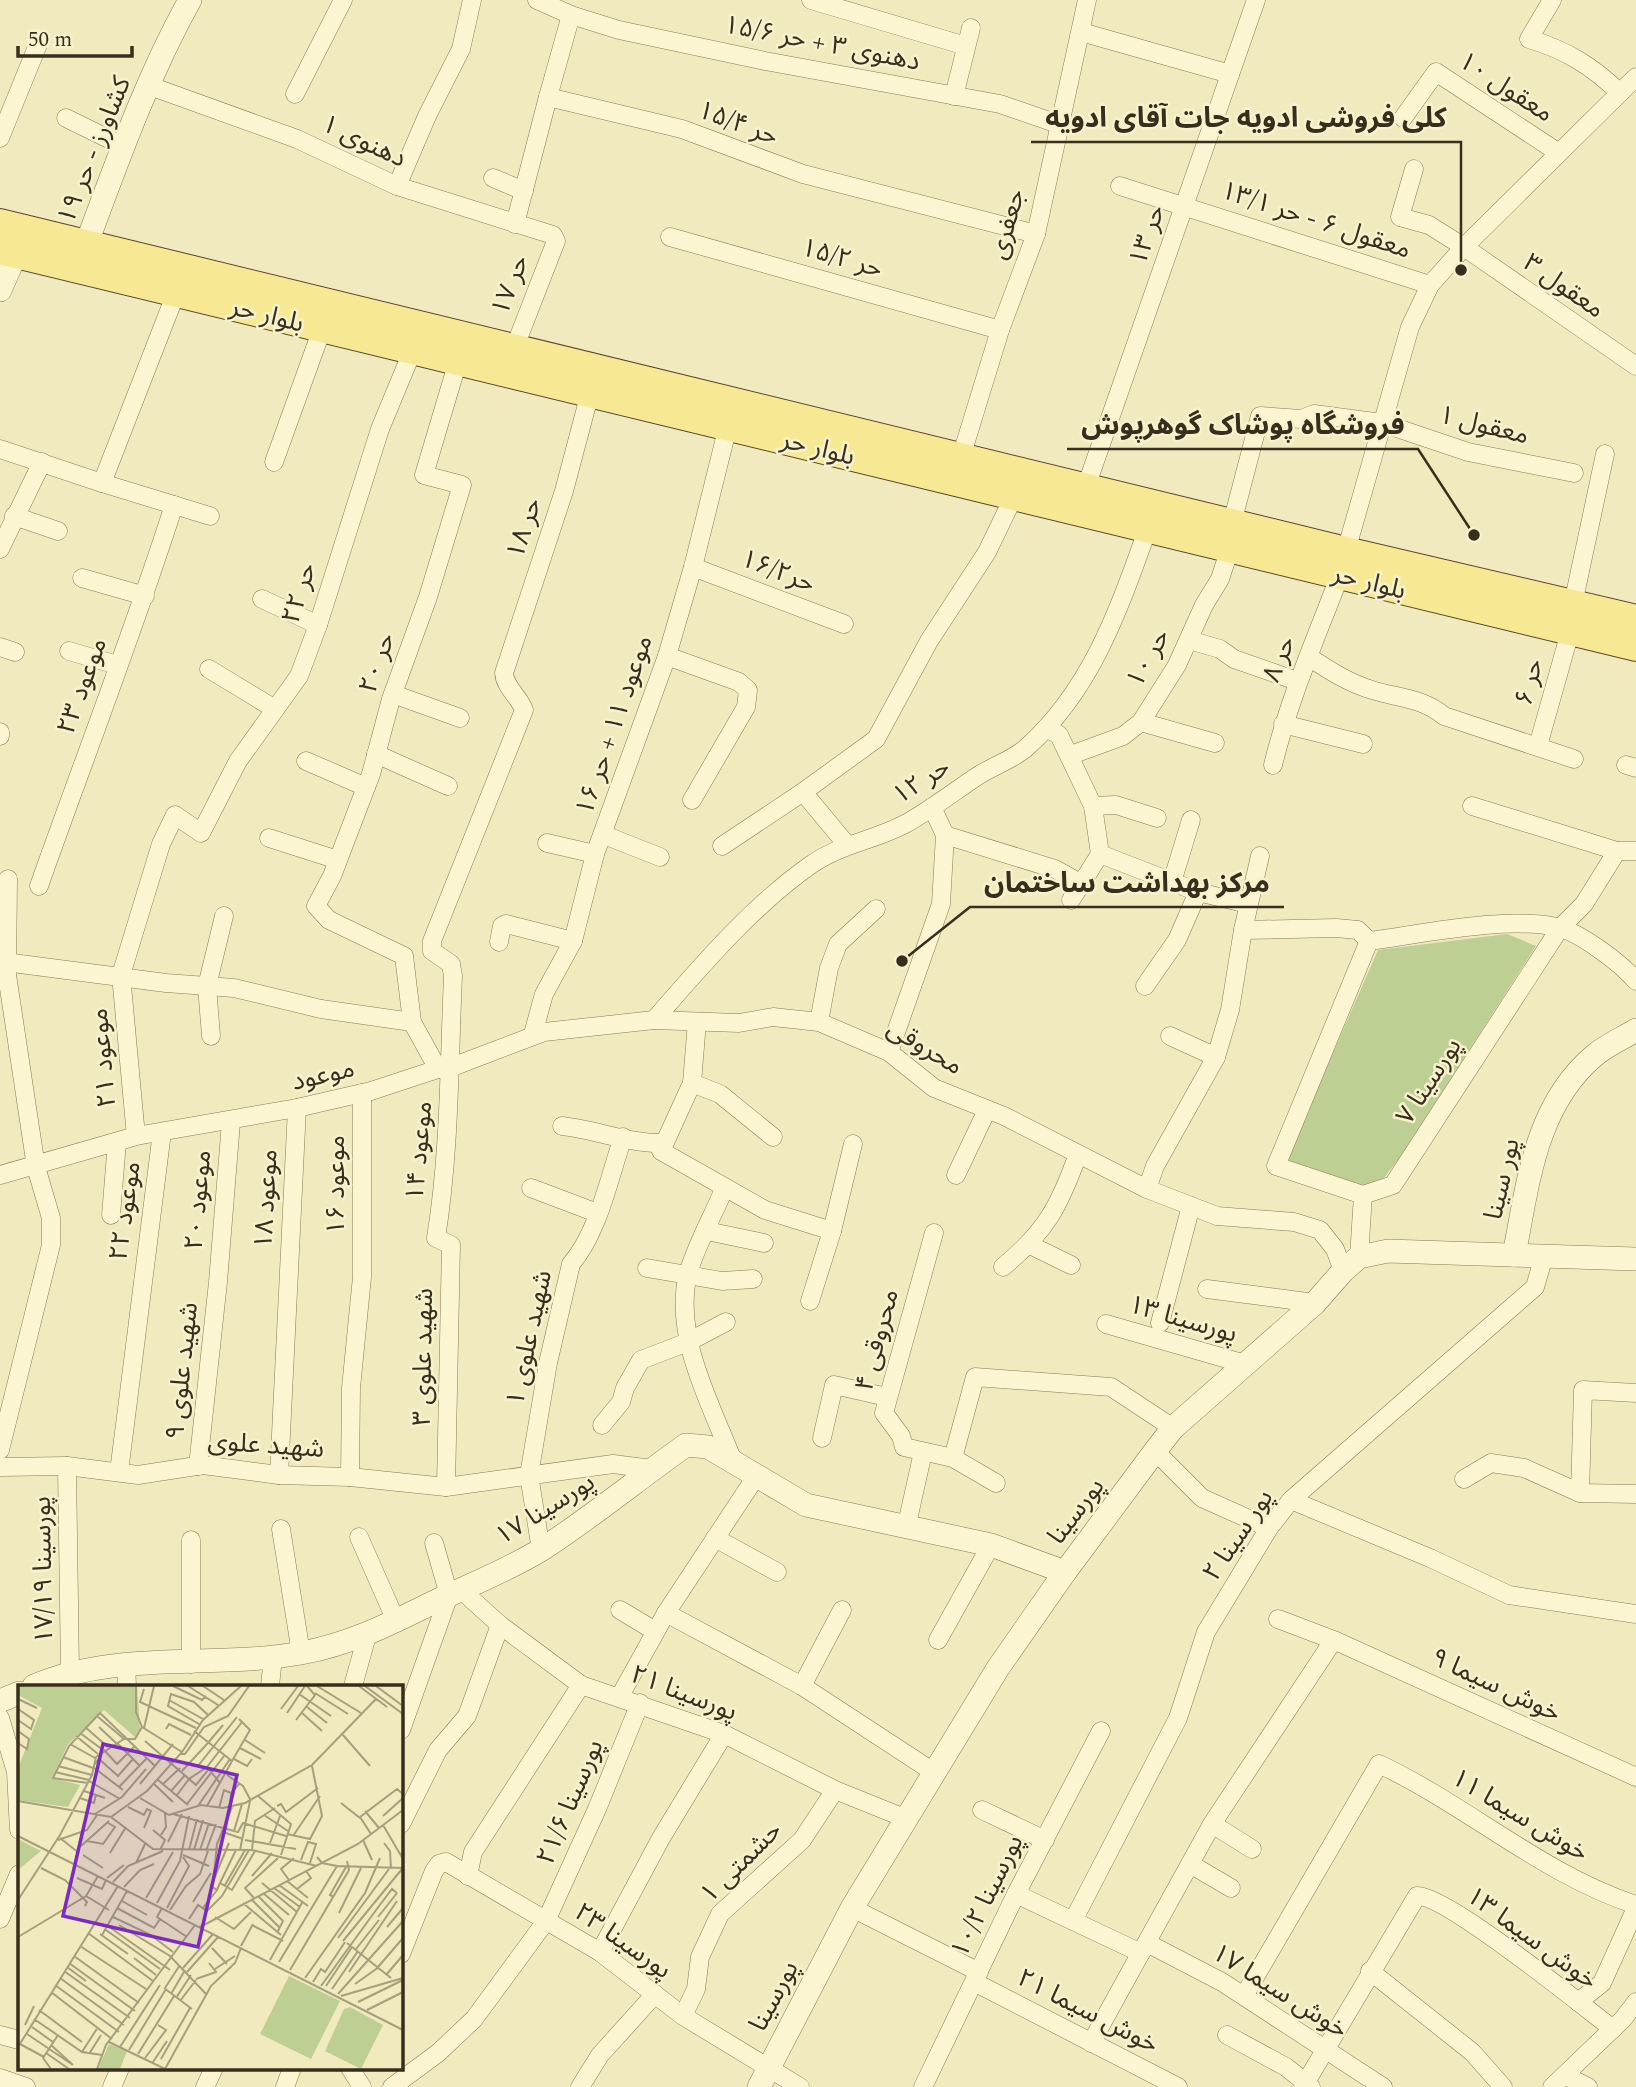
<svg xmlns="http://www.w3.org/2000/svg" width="1636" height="2087" viewBox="0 0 1636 2087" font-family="Spectral,'Noto Sans Arabic',serif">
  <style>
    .green { fill: #bdcf92 }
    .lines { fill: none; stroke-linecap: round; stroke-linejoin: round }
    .minor-casing { stroke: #8a7a56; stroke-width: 19 }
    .tertiary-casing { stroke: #8a7a56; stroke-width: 24 }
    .primary-casing { stroke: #57472b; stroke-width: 30 }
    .minor { stroke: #fbf5d2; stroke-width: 18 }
    .tertiary { stroke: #fbf5d2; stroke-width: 23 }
    .primary { stroke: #f7e893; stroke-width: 28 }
    .labels { text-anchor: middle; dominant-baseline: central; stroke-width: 5; stroke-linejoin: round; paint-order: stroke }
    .street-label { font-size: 26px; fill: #382e1b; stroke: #f7f2ce }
    .inset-road { fill: none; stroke: #a69f7d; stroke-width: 2 }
    .view { fill: #7b2cbf; fill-opacity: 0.15; stroke: #7b2cbf; stroke-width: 3.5 }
    .inset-edge { fill: none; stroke: #382e1b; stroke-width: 3.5 }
    .leader { fill: none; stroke: #382e1b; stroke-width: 2.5 }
    .callout-dot { fill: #382e1b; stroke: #f7f2ce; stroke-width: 2.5 }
    .callout-label { font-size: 28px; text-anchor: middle; font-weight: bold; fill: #382e1b; stroke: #f7f2ce; stroke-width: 5; stroke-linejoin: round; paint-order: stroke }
  </style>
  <rect width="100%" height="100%" fill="#f0eabe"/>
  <path class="green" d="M1507 934 1536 946 1401 1156 1380 1183 1351 1188 1286 1160 1378 950Z"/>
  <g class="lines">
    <g class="minor-casing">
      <g id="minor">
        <path d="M537 0 571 15 619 30 765 61 1000 104 1058 124"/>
        <path d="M811 0 966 46"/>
        <path d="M1552 0 1529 39C1566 50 1592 66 1620 93"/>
        <path d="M1081 32 1230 74"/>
        <path d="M150 86 297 139 397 186 553 235 556 241 514 349"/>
        <path d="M295 94 343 0"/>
        <path d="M954 96 971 28"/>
        <path d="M548 97 571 15"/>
        <path d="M66 118 123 146"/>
        <path d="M1403 118 1436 72 1559 153"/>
        <path d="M0 138 39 42"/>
        <path d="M1414 169 1400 217 1429 225 1464 247 1636 366"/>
        <path d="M493 178 524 191"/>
        <path d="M397 186 427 116 461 49 472 0"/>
        <path d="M1120 186 1430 285"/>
        <path d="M515 224 548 97 682 129 803 174 1036 234"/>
        <path d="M670 237 1000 330"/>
        <path d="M0 449 102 483 176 293"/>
        <path d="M961 457 1000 330 1036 234 1087 0"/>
        <path d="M274 462 322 329"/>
        <path d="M102 483 210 516"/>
        <path d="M1086 487 1256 0"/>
        <path d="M14 516 58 531"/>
        <path d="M1232 523 1260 416 1301 419 1314 414 1382 423 1468 452 1574 473"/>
        <path d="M0 549 42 462"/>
        <path d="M1346 551 1410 327 1430 285 1464 247 1636 77"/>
        <path d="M693 567 844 624"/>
        <path d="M82 578 145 596"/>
        <path d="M262 599 318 625"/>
        <path d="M1573 604 1605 454"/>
        <path d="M1189 640 1220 649 1234 659 1297 681"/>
        <path d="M0 647 15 652"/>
        <path d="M69 651 117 665"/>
        <path d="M667 656 739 682 748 690 746 707 692 800"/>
        <path d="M1309 657C1330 671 1349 683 1372 690 1398 698 1423 698 1444 716L1574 759"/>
        <path d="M209 669 275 709"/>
        <path d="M393 694 460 718"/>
        <path d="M1141 722 1215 743"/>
        <path d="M1283 724 1363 744"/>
        <path d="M1046 728 1059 735 1093 806 1100 854 1071 900"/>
        <path d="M0 732V736"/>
        <path d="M1538 746 1570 632"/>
        <path d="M376 754 448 786"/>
        <path d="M1071 755 1123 736 1141 722 1177 665 1204 605 1220 579 1230 548"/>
        <path d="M306 761 366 787"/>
        <path d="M1273 765C1289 699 1316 638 1340 575"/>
        <path d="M1626 765 1636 768"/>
        <path d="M803 792 847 845"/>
        <path d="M1093 806 1116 805 1157 818"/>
        <path d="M1472 806 1617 851H1636"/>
        <path d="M604 835 660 857"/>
        <path d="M945 835 1055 869 1082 884"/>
        <path d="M269 838 338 860"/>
        <path d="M547 843 595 854"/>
        <path d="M722 846 803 792 876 739 929 641 987 552 1014 496"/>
        <path d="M1100 854 1198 892 1248 904"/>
        <path d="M1172 882 1191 820"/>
        <path d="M39 886C84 759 133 633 174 505"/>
        <path d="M1243 930 1336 928 1358 930 1369 941"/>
        <path d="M499 942 502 926 506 924 573 941"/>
        <path d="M5 962 166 983 234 988 321 1009 412 1022"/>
        <path d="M1145 986 1177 940 1198 892"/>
        <path d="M654 1020C702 965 752 906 812 864 841 844 875 840 905 824 929 811 952 793 976 777 991 767 1012 760 1026 748 1092 689 1119 609 1148 528"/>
        <path d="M697 1022 692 1083 661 1151 765 1210 832 1231"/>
        <path d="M819 1022 829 968 838 944 876 909"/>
        <path d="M533 1034 544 994 573 941 595 854 667 656 693 567 728 426"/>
        <path d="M211 1036 207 986 224 916"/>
        <path d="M1170 1036 1216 1057"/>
        <path d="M889 1052 941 904 945 835 932 807"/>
        <path d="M438 1069 412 1022 404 956 329 920 316 906 332 876 371 774 391 699 428 597 462 485 424 475 458 361"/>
        <path d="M692 1083 720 1094 773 1137"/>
        <path d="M562 1126C597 1130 630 1144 664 1143"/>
        <path d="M136 1136 121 975 161 844 175 815 201 833 238 761 299 676 318 625 380 429 412 352"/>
        <path d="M0 1175 136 1136 297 1108 371 1091 438 1069 452 1067 544 1032 654 1020 739 1023 773 1017 819 1022 889 1052 934 1088 1004 1116 1147 1189 1217 1216 1294 1222 1320 1230 1335 1249 1343 1271"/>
        <path d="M956 1175 987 1110"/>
        <path d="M531 1188 597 1213"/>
        <path d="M724 1189C713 1216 696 1245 688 1274 673 1337 711 1404 733 1461"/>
        <path d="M1147 1189 1155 1166 1216 1057 1230 1010 1243 930 1260 856"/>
        <path d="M1363 1195 1276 1166 1369 941C1423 934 1505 916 1557 927 1579 932 1621 963 1636 981"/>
        <path d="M1363 1195 1393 1185 1560 928 1584 904 1617 851"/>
        <path d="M111 1215 117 1142"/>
        <path d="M707 1231 764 1243"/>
        <path d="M934 1233 884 1413 901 1436 904 1447 953 1458 975 1377 1111 1387 1173 1428"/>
        <path d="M1030 1245 1071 1265"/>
        <path d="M1359 1257 1363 1195"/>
        <path d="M1003 1267C1046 1231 1059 1207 1078 1154"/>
        <path d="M647 1268 722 1281 753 1279"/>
        <path d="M1207 1289 1315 1303"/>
        <path d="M810 1301 832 1231 853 1144"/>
        <path d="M1160 1323 1191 1206"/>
        <path d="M1106 1324 1245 1364"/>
        <path d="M602 1425 621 1402 625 1388 641 1360 688 1342 726 1322"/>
        <path d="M822 1438 834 1385 887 1397"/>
        <path d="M0 1450 51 1245V1218L36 1167 7 975 8 879"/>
        <path d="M1155 1451 1202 1498 1269 1528"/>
        <path d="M953 1458 996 1483"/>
        <path d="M67 1466 70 1673"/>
        <path d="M198 1466 218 1282 231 1122"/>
        <path d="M0 1467 67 1466 138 1475 203 1465 279 1475 350 1477 446 1487 613 1464 652 1469"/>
        <path d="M119 1472 162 1132"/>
        <path d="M279 1475 297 1108"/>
        <path d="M350 1477 351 1388 362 1277V1093"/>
        <path d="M1464 1479 1491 1463 1524 1468 1580 1493 1636 1494"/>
        <path d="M446 1487 451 1245 436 1238C450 1151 449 1064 453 976L451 964 432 951V941L524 710C519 696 505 688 504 673L564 491 590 393"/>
        <path d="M1580 1493 1583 1390 1636 1393"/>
        <path d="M1291 1500 1430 1558 1509 1595 1636 1614"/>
        <path d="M907 1524 923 1452"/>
        <path d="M281 1529 301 1653"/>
        <path d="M359 1537 396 1621"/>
        <path d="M715 1538 777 1572"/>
        <path d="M191 1540V1664"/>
        <path d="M541 1550 529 1475 548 1363 571 1264C599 1231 609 1178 623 1137"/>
        <path d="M460 1589 500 1625 581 1685 724 1734 835 1790 907 1819"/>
        <path d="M620 1610 655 1631"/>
        <path d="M666 1613 802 1686 935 1773"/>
        <path d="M1278 1619 1336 1641 1636 1777"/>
        <path d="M938 1640 991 1545"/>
        <path d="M126 1664 127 1686"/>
        <path d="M270 1686 273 1657"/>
        <path d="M353 1686 368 1632"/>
        <path d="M802 1686 842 1610"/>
        <path d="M620 1696 666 1613 757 1475"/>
        <path d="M0 1718 16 1772 19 1830"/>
        <path d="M401 1730 449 1595 434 1543"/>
        <path d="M982 1810 1045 1840"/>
        <path d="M401 1824 438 1750 467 1716 500 1625"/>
        <path d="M1212 1824 1252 1849"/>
        <path d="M1190 1864 1231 1888"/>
        <path d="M468 1876 473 1852 581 1685"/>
        <path d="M1016 1894 1141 1953"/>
        <path d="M852 1908 979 1972"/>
        <path d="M0 1919 19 1874"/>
        <path d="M1074 1919 1178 1718 1206 1632 1269 1528 1291 1500 1535 1287 1544 1256"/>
        <path d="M1147 1943 1222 1982 1383 2087"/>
        <path d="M600 1952 661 1838 724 1734"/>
        <path d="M401 1954 434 1871 439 1864 446 1862 600 1952 683 2016 800 2087"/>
        <path d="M1370 1971 1472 2052 1503 2087"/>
        <path d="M974 1982 1178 2087"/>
        <path d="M1244 1996 1379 1764C1468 1806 1542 1874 1636 1905"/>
        <path d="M1578 2002 1602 1983 1636 1908"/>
        <path d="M683 2016 696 1989 700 1957 720 1914 802 1840 835 1790"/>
        <path d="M0 2035 19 2040"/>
        <path d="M1227 2035 1286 2067 1311 2087"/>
        <path d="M1091 2043 1212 1824 1333 1641"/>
        <path d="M350 2068 362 2087"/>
        <path d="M1566 2076 1588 2087"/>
        <path d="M0 2078 26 2087"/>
        <path d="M112 2087 120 2068"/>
        <path d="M205 2087 214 2068"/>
        <path d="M285 2087 292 2068"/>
        <path d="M392 2087 438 2053 474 2019 546 1921 597 1809 640 1703"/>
        <path d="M580 2087 600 2055 655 1994"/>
        <path d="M923 2087 1016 1894 1101 1731"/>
        <path d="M1303 2087 1417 1896C1445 1894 1583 2006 1613 2029"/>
        <path d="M1552 2087 1623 2019 1636 2002"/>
      </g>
    </g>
    <g class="tertiary-casing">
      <g id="tertiary">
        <path d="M86 245C117 162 147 77 190 0"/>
        <path d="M0 290 23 238"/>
        <path d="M1514 1255C1528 1184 1535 1105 1595 1055 1607 1045 1623 1038 1636 1030"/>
        <path d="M34 1686C117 1650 213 1669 301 1653 347 1645 388 1625 430 1604 467 1586 509 1570 544 1548 593 1516 638 1479 686 1445L708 1447 806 1505 991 1545 1065 1572"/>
        <path d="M0 1701 19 1693"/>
        <path d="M759 2087 852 1908 998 1668 1065 1572 1155 1451 1173 1428 1315 1303 1343 1271 1359 1257 1388 1251 1636 1259"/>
      </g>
    </g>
    <g class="primary-casing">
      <g id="primary">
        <path d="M0 223 1346 551 1636 619"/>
        <path d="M0 250 1636 647"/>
      </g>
    </g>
    <use href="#minor" class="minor"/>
    <use href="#tertiary" class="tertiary"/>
    <use href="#primary" class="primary"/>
  </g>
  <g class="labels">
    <g class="street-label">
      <text transform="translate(822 43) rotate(11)">دهنوی ۳ + حر ۱۵/۶</text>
      <text transform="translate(1506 87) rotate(33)">معقول ۱۰</text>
      <text transform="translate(738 123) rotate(20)">حر ۱۵/۴</text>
      <text transform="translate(364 141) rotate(25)">دهنوی ۱</text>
      <text transform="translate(94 150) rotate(-68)">کشاورز - حر ۱۹</text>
      <text transform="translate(1316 220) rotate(18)">معقول ۶ - حر ۱۳/۱</text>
      <text transform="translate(1007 224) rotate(-74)">جعفری</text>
      <text transform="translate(1147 235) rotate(-71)">حر ۱۳</text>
      <text transform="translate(842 258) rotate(16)">حر ۱۵/۲</text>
      <text transform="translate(510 285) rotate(-69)">حر ۱۷</text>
      <text transform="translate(1564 286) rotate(35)">معقول ۳</text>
      <text transform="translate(267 315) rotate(14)">بلوار حر</text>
      <text transform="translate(1484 425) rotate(14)">معقول ۱</text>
      <text transform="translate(818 448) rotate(14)">بلوار حر</text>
      <text transform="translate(524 528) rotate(-72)">حر ۱۸</text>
      <text transform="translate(778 571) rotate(21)">حر۱۶/۲</text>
      <text transform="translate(1369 582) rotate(14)">بلوار حر</text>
      <text transform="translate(299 593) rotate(-73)">حر ۲۲</text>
      <text transform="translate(1148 658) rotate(-61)">حر ۱۰</text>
      <text transform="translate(1279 659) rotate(-68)">حر ۸</text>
      <text transform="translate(377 663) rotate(-71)">حر ۲۰</text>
      <text transform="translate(1529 682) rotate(-75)">حر ۶</text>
      <text transform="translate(82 686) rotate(-70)">موعود ۲۳</text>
      <text transform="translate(614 725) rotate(-71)">موعود ۱۱ + حر ۱۶</text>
      <text transform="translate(921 781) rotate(-33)">حر ۱۲</text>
      <text transform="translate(925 1047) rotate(31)">محروقی</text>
      <text transform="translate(103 1058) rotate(-95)">موعود ۲۱</text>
      <text transform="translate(323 1075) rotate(-13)">موعود</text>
      <text transform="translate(1429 1081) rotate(-57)">پورسینا ۷</text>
      <text transform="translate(419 1151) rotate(-85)">موعود ۱۴</text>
      <text transform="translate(1502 1179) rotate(-77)">پور سینا</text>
      <text transform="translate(336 1185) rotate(-90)">موعود ۱۶</text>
      <text transform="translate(266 1199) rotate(-87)">موعود ۱۸</text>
      <text transform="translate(198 1200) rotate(-85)">موعود ۲۰</text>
      <text transform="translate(125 1211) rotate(-82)">موعود ۲۲</text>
      <text transform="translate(1183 1319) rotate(16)">پورسینا ۱۳</text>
      <text transform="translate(529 1338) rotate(-78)">شهید علوی ۱</text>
      <text transform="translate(877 1340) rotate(-75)">محروقی ۴</text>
      <text transform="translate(423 1357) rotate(-89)">شهید علوی ۳</text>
      <text transform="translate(182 1371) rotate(-84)">شهید علوی ۹</text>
      <text transform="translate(266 1445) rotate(4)">شهید علوی</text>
      <text transform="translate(545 1509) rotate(-32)">پورسینا ۱۷</text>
      <text transform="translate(1076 1511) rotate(-53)">پورسینا</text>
      <text transform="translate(1238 1535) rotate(-56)">پور سینا ۲</text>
      <text transform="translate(43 1570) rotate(-91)">پورسینا ۱۷/۱۹</text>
      <text transform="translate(1496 1685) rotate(25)">خوش سیما ۹</text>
      <text transform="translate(684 1693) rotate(21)">پورسینا ۲۱</text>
      <text transform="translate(570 1802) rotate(-67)">پورسینا ۲۱/۶</text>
      <text transform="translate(1520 1815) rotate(31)">خوش سیما ۱۱</text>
      <text transform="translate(741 1862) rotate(-45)">حشمتی ۱</text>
      <text transform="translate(987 1896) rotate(-64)">پورسینا ۱۰/۲</text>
      <text transform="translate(1532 1938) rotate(36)">خوش سیما ۱۳</text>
      <text transform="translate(623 1941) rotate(35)">پورسینا ۲۳</text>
      <text transform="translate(1280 1991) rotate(32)">خوش سیما ۱۷</text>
      <text transform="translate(774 1996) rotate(-62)">پورسینا</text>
      <text transform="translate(1088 2011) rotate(27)">خوش سیما ۲۱</text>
    </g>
  </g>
  <g transform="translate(18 1685)">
    <rect width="385" height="385" fill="#f0eabe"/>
    <path d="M0 1H119L122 44 117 52 86 25 50 59 34 93 62 100 50 122 0 115V83L24 23 0 10ZM0 154 23 166 0 185ZM271 291 322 316 293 374 242 349ZM332 322 365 340 343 384 307 366 326 324ZM91 359 109 366 102 384H80Z" fill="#bdcf92"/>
    <path class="inset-road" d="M118 1V27L124 42M155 1 184 15 188 11M170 1 200 20M185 1 206 15M299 1 343 28M341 1 369 22M347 1 385 29M358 1 385 21M126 4 122 17 178 43M297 8 330 29M281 9 313 31M0 14 19 23M151 15 185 34M289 22 309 38M0 24 16 35 13 44 0 35M263 24 280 1M269 28 287 1M284 28 304 46M79 31 106 54M278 35 297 10 289 1M181 39 150 21 153 9 176 17 190 30M67 42 90 62M81 42 98 58M124 42 164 67M126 43 136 1M148 44 151 39 173 50M0 46 11 54 9 64 0 58M176 46 214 76 189 121M62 48 85 65M325 50 352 81M58 51 80 69M227 55 247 68M127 56 178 100 190 85M99 58 122 81M52 59 77 73M189 59 205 40M222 63 243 74M86 65 99 79 116 62M162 69H167L186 42 210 31 231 1M45 72 75 83M216 74 229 81 234 74M214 76 232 45 221 34M76 80 81 74 100 91 115 74M40 81 74 90M180 81 219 32M75 82 105 105M164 86 189 59M37 87 71 95M209 90 225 101 233 116M140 95 170 120M71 96 102 114M70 98 35 93 51 61 82 28 137 81M202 98 189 82 224 37M122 99 155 59M136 99 155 117M145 99 162 83M101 102 129 73M66 106 87 113M153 106 167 90M159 110 171 94 189 82M240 111 273 139 263 170M62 113 76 118 78 109M122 113 151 130 183 120 205 123 227 118 294 80 358 14M0 116 93 132 129 106 164 67 185 35 223 1M323 118 342 133M169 119 206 71M180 121 212 74M259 121 263 119 268 127 300 103M110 122 126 130 129 124 133 126 126 143M212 122 213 108 222 98M201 123 206 105 213 108M347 126 361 143M77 129 104 112 128 84M155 129 216 146M246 130 270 146M365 131 385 113M93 132 135 164 234 165 299 181M365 140 385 174M135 145 147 155 142 165M216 146 220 147 225 138 268 151M216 146 224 119M205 147 225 154M269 149 292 154 304 131 294 81M353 149 342 132 379 104 385 109M143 150 148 142 147 128M0 151 385 345M275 151 302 111M42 153 61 168M40 155 69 145 79 130M227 155 278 164M345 155 354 175M69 156 85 159 97 142 90 138M150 157 164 129M211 158 193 201 199 205 202 198 214 205 237 166M252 158 262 131M366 158 372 166 373 184M63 161 91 136M171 165 179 134M176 165 185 135M182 165 191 138M222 165 232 116M234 165 237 136 257 123M188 166 198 139M92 168 108 142M65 170 85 183M165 170 191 181M299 172 304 178 319 181 385 183M283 175 290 157 298 159 292 178M118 178 127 159M23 183 47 195 69 217 67 221M196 189 199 159 214 122M234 191 254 168M59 193 84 204 88 195M89 193 106 180M271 195 263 184 276 173M269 196 290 213M95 197 110 181 145 166M202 198 218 165M244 198 279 227M207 200 227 165M261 200 290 221M106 202 122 185 136 179M256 203 282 222M279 204 293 193 288 186M245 208 271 230M68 211 91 225M240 211 265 236 259 248M316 212 312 210 328 182M128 213 155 167M236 213 227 203 260 173M233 214 262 243M0 215 42 150 74 90 78 72 106 54H117L124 42M104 216 129 230M175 217 193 188M139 218 162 176 171 131M225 218 263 250M99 223 136 243 142 234M144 223 139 232 169 252M149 223 171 181 165 172M185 223 199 205M152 225 168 201 182 189 190 166M321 228 343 183M95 232 133 250 155 267M197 232 216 244 233 227M360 232 379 208M171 234 180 220 189 226 204 211 231 165M101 240 152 271 188 309M234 240 265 256M90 241 152 285M182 242 340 159 385 125M369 242 385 223M88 245 142 284M70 248 135 296M82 249 110 269M84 250 109 206M0 252 68 211 80 191M320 253 371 184M325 256 384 184M329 258 373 293M62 261 128 304M223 261 235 239M194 263 209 279M338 264 361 235M56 271 121 318M116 273 138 290M252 275 285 216M261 277 319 181M51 278 117 326M49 282 68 296M360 282 385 253M165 283 195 249M197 284 217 271M272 285 331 185 329 176M46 286 112 333M169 287 200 252M331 287 379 216M369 289 385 270M42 293 106 340M287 293 347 208 362 173M178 294 198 287 191 278M295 297 303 284 307 287 327 257M337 299 361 282M37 300 101 347M303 301 358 225 374 204 379 208M308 301 334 262M146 303 174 324M147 303 162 280M314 304 340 266M33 307 94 354M153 309 167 285M320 309 385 236M323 311 385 293M158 313 173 290M162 316 178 295M340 317 385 295M21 325 64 357M349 325 385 307M16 334 64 367 84 370M7 340 16 321M14 342 35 357M9 349 55 380 33 360M91 357 147 384 193 301 217 278 223 263M2 359 26 372M0 362 100 201M102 362 142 300M111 365 148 304M64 367 80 342M28 368 51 384M71 369 83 350M120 369 156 311M127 373 148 345 140 340M143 374 172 323M135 377 149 356M33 384 25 373 40 350M79 384 88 360 177 240"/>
    <path class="view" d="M85 59 219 90 180 262 45 231Z"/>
    <rect width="385" height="385" class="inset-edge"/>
  </g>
  <path class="leader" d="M1461 270L1461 142H1031M1474 535L1418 449H1067M902 961L970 907H1284"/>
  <g class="callout-dot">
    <circle cx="1461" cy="270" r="7"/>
    <circle cx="1474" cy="535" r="7"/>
    <circle cx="902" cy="961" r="7"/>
  </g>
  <g class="callout-label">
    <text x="1246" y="127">کلی فروشی ادویه جات آقای ادویه</text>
    <text x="1243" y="434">فروشگاه پوشاک گوهرپوش</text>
    <text x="1127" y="892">مرکز بهداشت ساختمان</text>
  </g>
  <path d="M18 46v10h114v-10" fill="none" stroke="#382e1b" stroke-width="3.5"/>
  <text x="28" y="46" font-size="21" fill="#382e1b" stroke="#f7f2ce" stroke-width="5" paint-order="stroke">50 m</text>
</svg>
